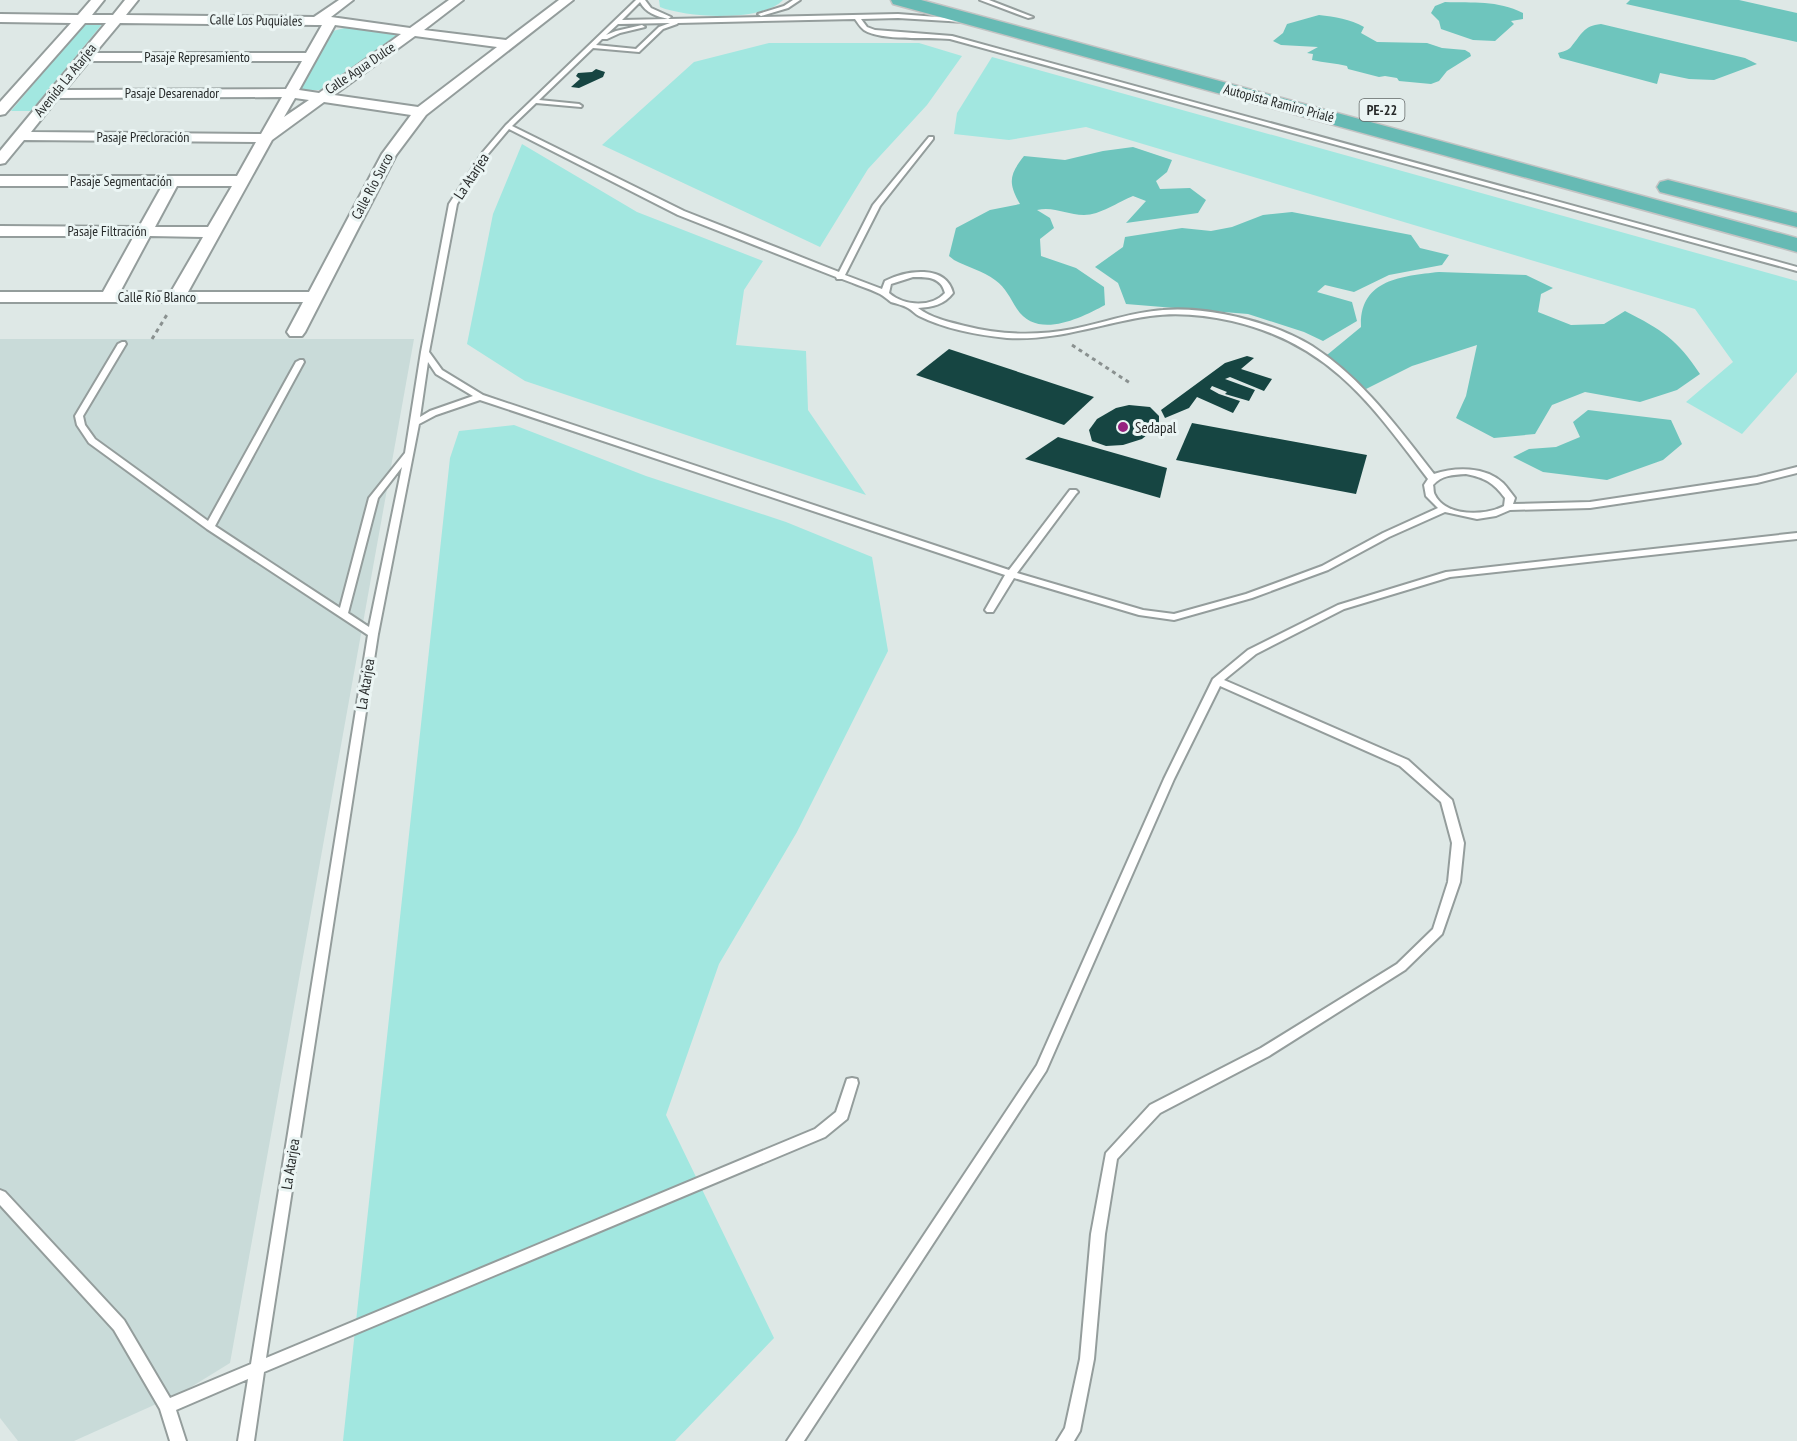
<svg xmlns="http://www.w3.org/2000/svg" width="1797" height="1441" viewBox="0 0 1797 1441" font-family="'PT Sans Narrow',sans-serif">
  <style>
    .built { fill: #c9dbd9 }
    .green { fill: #a2e7e0 }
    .water { fill: #6ec5bd }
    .building { fill: #164542 }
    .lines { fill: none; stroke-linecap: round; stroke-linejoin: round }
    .service-casing { stroke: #949d9c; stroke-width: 4 }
    .minor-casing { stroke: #949d9c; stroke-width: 4 }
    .trunk-casing { stroke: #c3c3c3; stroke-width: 3 }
    .path { stroke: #8a9190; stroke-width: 3; stroke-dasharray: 4 4; stroke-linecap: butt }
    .service { fill: #fff; fill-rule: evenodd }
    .minor { fill: #fff; fill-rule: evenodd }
    .trunk { fill: #66bab4; fill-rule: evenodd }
    .poi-dot { fill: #97227f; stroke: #ebf5f4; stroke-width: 2 }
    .labels { text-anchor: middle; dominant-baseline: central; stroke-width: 6; stroke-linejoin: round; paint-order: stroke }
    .far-street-label { font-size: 14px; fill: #272a2a; stroke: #ebf5f4 }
    .shield { fill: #ebf5f4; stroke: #626767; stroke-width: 1.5 }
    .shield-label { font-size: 14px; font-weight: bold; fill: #272a2a }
    .street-label { font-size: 15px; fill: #272a2a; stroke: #ebf5f4 }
    .poi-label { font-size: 15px; fill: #272a2a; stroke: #ebf5f4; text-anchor: start }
  </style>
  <rect width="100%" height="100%" fill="#dee8e6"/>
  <path class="built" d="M0 339H414L230 1363 183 1392 74 1441H18L0 1418Z"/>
  <g class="green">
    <path d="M659 0H783C762 22 687 18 660 7Z"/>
    <path d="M85 23H103L31 111H11Z"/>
    <path d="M352 26 397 35 320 90H298L333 31Z"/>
    <path d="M769 43H919L962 56 927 105 868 169 820 247 602 145 694 62Z"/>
    <path d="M992 57 1797 281V372L1742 434 1686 402 1733 362 1695 309 1086 127 1009 140 954 134 957 113Z"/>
    <path d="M522 144 637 212 763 261 744 290 736 345 806 351 808 410 866 495 525 381 467 344 493 214Z"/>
    <path d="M514 425 646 476 786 522 872 557 888 651 797 832 719 964 666 1115 774 1338 675 1441H343L450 458 459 431Z"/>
  </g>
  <g class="water">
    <path d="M1630 0H1739L1797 13V42L1626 4Z"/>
    <path d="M1445 2C1473 3 1497 0 1523 13V19L1511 21 1514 24 1495 41 1473 40 1441 29 1439 21 1431 13 1435 6Z"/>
    <path d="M1319 15C1335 17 1350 19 1364 27L1361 33 1377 42 1427 43 1442 48 1465 50 1470 53 1471 56 1447 71 1439 81 1431 84 1399 81 1397 78 1385 76 1379 77 1348 69 1347 66C1336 63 1324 63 1312 60L1313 54 1307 53 1318 47 1281 45 1273 41 1283 33 1287 24Z"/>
    <path d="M1601 24 1745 58 1757 64 1714 80 1689 79 1660 73 1657 84 1560 58 1558 53C1562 52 1569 50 1571 47 1582 34 1583 26 1601 24Z"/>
    <path d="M1133 147 1172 160 1167 172 1156 181 1160 189 1190 188 1206 200 1198 213 1126 223 1146 201 1133 196C1118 202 1100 215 1084 215 1067 215 1054 206 1037 210L1050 218 1054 228 1040 239 1041 256 1076 268 1104 287 1105 305C1081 318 1037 340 1017 309 1010 298 1006 288 995 280 983 271 967 267 954 260L949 256 956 228 990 210 1020 204C1008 183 1009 175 1024 156L1065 160 1103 151Z"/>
    <path d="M1292 212 1411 235 1420 248 1449 255 1442 265 1389 275 1354 292 1325 285 1317 292 1352 302 1357 321 1323 341 1304 332 1248 314 1126 304 1118 283 1095 267 1123 247 1125 237 1182 228 1211 231 1232 227 1263 215Z"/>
    <path d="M1439 272 1526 275 1553 288 1541 294 1538 312 1571 325 1604 324 1625 311C1662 330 1677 339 1700 374L1677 390 1640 402 1585 392 1552 405 1535 434 1494 438 1456 418 1466 396 1477 345 1412 366 1366 389 1327 355 1361 327C1359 280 1401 276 1439 272Z"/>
    <path d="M1588 410 1671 420 1682 444 1663 460 1607 480 1543 472 1513 457 1529 449 1556 447 1580 437 1573 422Z"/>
  </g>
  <g class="building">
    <path d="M596 69 605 72 603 77 579 88 571 87 580 79 576 76 578 73 592 72Z"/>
    <path d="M949 349 1094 397 1064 425 916 375Z"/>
    <path d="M1247 356 1254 358 1241 369 1272 379 1264 391 1230 377 1225 379 1255 390 1249 401 1225 394 1227 392 1212 386 1210 389 1219 394 1240 401 1233 413 1197 397 1189 408 1165 418 1161 410 1225 363Z"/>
    <path d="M1129 405 1150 407 1159 416V425L1142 439 1123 445 1106 446 1092 441 1089 430 1097 419 1116 408Z"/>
    <path d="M1192 423 1367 455 1356 494 1176 460Z"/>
    <path d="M1058 437 1167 468 1160 498 1025 459Z"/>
  </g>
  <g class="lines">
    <g class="service-casing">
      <g id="service">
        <path d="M636 0H645L651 8 671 17 668 19C656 16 646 13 640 2L622 20 898 14 963 19 965 20V22L898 18 861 19 867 27 875 30 952 36 1797 267V271L950 39C928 37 881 41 864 30 860 27 858 23 855 19L678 23 677 24 663 29 639 52 593 48 539 100 579 104 582 106 581 107 536 103 512 126 684 211 839 272 873 205 929 137H933V139L880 206 845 275 882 289 885 281C906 270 946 264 953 293 944 305 932 307 918 308 931 318 949 322 965 326 1000 335 1037 336 1073 329 1103 323 1132 312 1163 310 1208 306 1273 322 1312 346 1362 378 1398 428 1434 474 1455 467 1485 466 1503 483 1507 487 1511 493 1515 498L1513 504 1590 502 1757 477 1797 467V473L1757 483 1590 508 1510 510 1496 516 1477 519 1445 512 1389 537 1328 570 1252 598 1174 620 1139 615 1014 578 993 612H987L985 610 1005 575 480 400 436 415 419 424 378 634 266 1358 815 1129 836 1112 847 1079 852 1078 857 1079 858 1083 847 1119 825 1137 264 1372 254 1441H238L248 1379 176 1410 186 1441H170L160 1409 114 1330 0 1205V1190L5 1192 124 1320 170 1398 251 1364 368 635 207 529 89 443 77 425 75 416 118 344 122 342H125L126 344 83 416 85 425 95 439 208 521 296 362 300 360H303L304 362 215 526 340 608 369 498 405 453 421 352 449 204 483 152 506 125ZM670 23 659 27 636 49 596 45 602 39H607L620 33 645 27 642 25 616 31 606 35 618 24ZM509 129 678 215 836 277 837 279H842C854 284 868 288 880 294 884 296 887 299 891 302 897 304 903 305 908 308 912 310 915 314 919 316 945 329 978 335 1007 338 1059 341 1101 323 1150 316 1177 312 1205 315 1232 321 1330 344 1371 404 1428 479L1424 485 1426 496 1438 508 1383 533 1322 566 1246 594 1174 614 1143 610 1017 573 1076 494 1078 492 1076 490H1070L1009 570 483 395 442 370 429 352 457 204 488 154ZM913 277C928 277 941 277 945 293 931 308 904 306 889 293L891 284ZM428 362 436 374 473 396 430 411 420 417ZM402 467 369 627 348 613 378 498ZM1466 474C1485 478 1493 482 1505 498L1504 506C1485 516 1446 517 1435 495 1433 492 1434 488 1433 485 1442 475 1452 475 1466 474Z"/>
        <path d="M793 0H800L788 8 761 16 758 14 784 6Z"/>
        <path d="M980 0H989L1033 17 1028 18Z"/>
        <path d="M1797 533V539L1450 577 1344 609 1256 654 1224 680 1408 760 1452 800 1464 843 1460 882 1442 934 1405 970 1269 1056 1160 1113 1117 1159 1105 1234 1094 1359 1080 1431 1074 1441H1057L1065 1428 1080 1359 1091 1234 1106 1153 1150 1105 1261 1048 1397 964 1433 929 1448 882 1452 843 1441 802 1400 766 1220 686 1174 779 1046 1071 804 1441H787L1037 1065 1164 779 1213 679 1248 650 1338 605 1446 572Z"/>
      </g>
    </g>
    <g class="minor-casing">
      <path id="minor" d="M91 0H104L92 15H113L125 0H138L126 15 314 17 339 0H353L331 17 410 28 449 0H463L424 30 506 40 559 0H573L426 115 396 155 305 332 302 336H290L287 332 303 302H0V292H103L134 236H0V226L139 227 162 186H0V176H237L256 142 24 140 5 163 0 164V151L106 23H85L5 114 0 115V102L71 23 0 22V14L78 15ZM120 23 317 25H322L306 53H95ZM335 25 401 34 319 93 299 90ZM415 36 497 47 418 107 334 95ZM89 61H302L286 89 65 90ZM282 97 261 134 31 132 58 98ZM295 98 309 100 284 117ZM324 102 411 115 382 154 309 292H188L272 140ZM177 186H232L208 227H155ZM150 236 203 237 171 292H120Z"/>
    </g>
    <g class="trunk-casing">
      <g id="trunk">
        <path d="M891 0H921L1797 238V252L893 4Z"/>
        <path d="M1668 180 1797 213V227L1660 192 1657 187 1660 182Z"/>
      </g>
    </g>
    <g class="path">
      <path d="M152 339 168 313"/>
      <path d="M1072 345 1130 383"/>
    </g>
    <use href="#service" class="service"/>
    <use href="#minor" class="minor"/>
    <use href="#trunk" class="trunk"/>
  </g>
  <circle class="poi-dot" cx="1123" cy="427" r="6"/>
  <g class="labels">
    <g class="far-street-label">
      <text transform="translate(256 20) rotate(1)">Calle Los Puquiales</text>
      <text x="197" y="57">Pasaje Represamiento</text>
      <text transform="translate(360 68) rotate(-34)">Calle Agua Dulce</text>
      <text transform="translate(65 80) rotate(-51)">Avenida La Atarjea</text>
      <text x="172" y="93">Pasaje Desarenador</text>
      <text transform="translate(1279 103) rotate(15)">Autopista Ramiro Prialé</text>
      <text x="143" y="137">Pasaje Precloración</text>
      <text x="121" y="181">Pasaje Segmentación</text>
      <text transform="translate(372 186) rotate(-62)">Calle Río Surco</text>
      <text x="107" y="231">Pasaje Filtración</text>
      <text x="157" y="297">Calle Río Blanco</text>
    </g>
    <rect class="shield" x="1359.5" y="99" width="45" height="22" rx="4.5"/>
    <g class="shield-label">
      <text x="1382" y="110">PE-22</text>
    </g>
    <g class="street-label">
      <text transform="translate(471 176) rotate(-57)">La Atarjea</text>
      <text transform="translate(365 684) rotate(-81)">La Atarjea</text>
      <text transform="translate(290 1164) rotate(-81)">La Atarjea</text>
    </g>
    <g class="poi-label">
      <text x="1135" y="427">Sedapal</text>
    </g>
  </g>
</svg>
